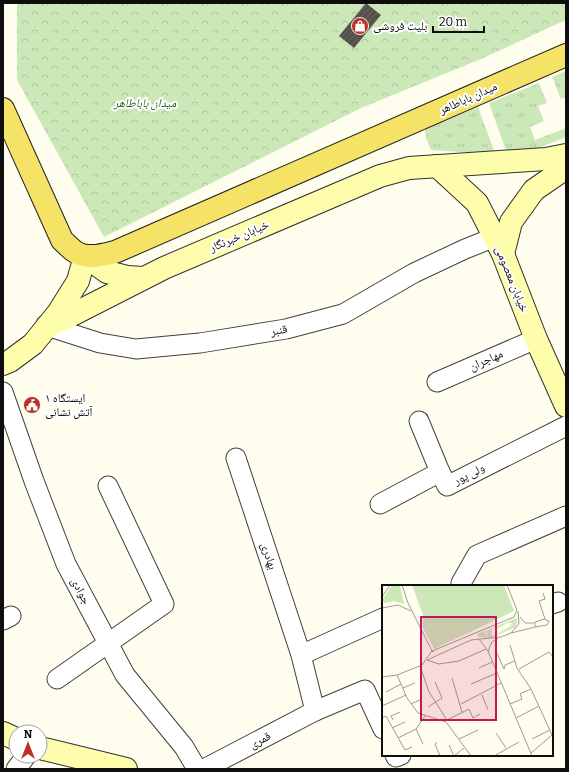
<svg xmlns="http://www.w3.org/2000/svg" width="569" height="772" viewBox="0 0 569 772" font-family="Bitter,'Noto Naskh Arabic',serif">
  <style>
    .grass { fill: url(#grass-tufts) }
    .park { fill: url(#park-crowns) }
    .building { fill: url(#building-hatch) }
    .lines { fill: none; stroke-linecap: round; stroke-linejoin: round }
    .street-casing { stroke: #414141; stroke-width: 21 }
    .secondary-casing { stroke: #303030; stroke-width: 24 }
    .primary-casing { stroke: #1f1f1f; stroke-width: 24 }
    .street { stroke: #fff; stroke-width: 19 }
    .secondary { stroke: #fdfdab; stroke-width: 22 }
    .primary { stroke: #f5e368; stroke-width: 22 }
    .labels { text-anchor: middle; dominant-baseline: central; stroke-width: 4; stroke-linejoin: round; paint-order: stroke }
    .poi-label { font-size: 12px; fill: #0e0e0e; stroke: #fff; text-anchor: start }
    .street-label { font-size: 12px; fill: #0e0e0e; stroke: #fff }
    .park-label { font-size: 12px; font-style: italic; fill: #26641f; stroke: #fff }
    .inset-road { fill: none; stroke: #9f9d94; stroke-width: 1 }
    .view { fill: #c2185b; fill-opacity: 0.15; stroke: #c2185b; stroke-width: 2 }
    .inset-edge { fill: none; stroke: #0e0e0e; stroke-width: 2 }
  </style>
  <defs>
    <pattern id="grass-tufts" width="24" height="20" patternUnits="userSpaceOnUse"><rect width="24" height="20" fill="#cce8b9"/><path d="M3 7l-1-3M5 7V3M7 7l1-3M15 17l-1-3M17 17v-4M19 17l1-3" fill="none" stroke="#aec69e"/></pattern>
    <pattern id="park-crowns" width="20" height="18" patternUnits="userSpaceOnUse"><rect width="20" height="18" fill="#cce8b9"/><path d="M2 6a3 3 0 1 1 6 0M12 15a3 3 0 1 1 6 0" fill="none" stroke="#aec69e"/></pattern>
    <pattern id="building-hatch" width="6" height="6" patternUnits="userSpaceOnUse"><rect width="6" height="6" fill="#56504a"/><path d="M-1 1l2-2M0 6l6-6M5 7l2-2" fill="none" stroke="#696560"/></pattern>
  </defs>
  <rect width="100%" height="100%" fill="#fffdee"/>
  <g class="grass">
    <path d="M566 71V97L561 99 552 77Z"/>
    <path d="M539 83 547 103 538 106 544 121 530 127 535 140 566 128V137L519 156 431 150 426 138 425 129 478 107 495 153H507L489 103Z"/>
  </g>
  <path class="park" d="M17 3H566V20L481 59 361 108 104 237 17 80Z"/>
  <path class="building" d="M366 3 381 15 354 48 339 36Z"/>
  <g class="lines">
    <g class="street-casing">
      <g id="street">
        <path d="M47 326 100 343 136 349 200 343 286 329 343 314 414 273 465 249 495 237"/>
        <path d="M437 382 536 339"/>
        <path d="M3 392 34 481 66 564 125 675 184 747 197 769"/>
        <path d="M419 421 440 472"/>
        <path d="M236 458 301 655 315 711"/>
        <path d="M380 504 440 472 447 486 566 426"/>
        <path d="M461 583 477 555 566 516"/>
        <path d="M552 604 558 602"/>
        <path d="M3 620 11 616"/>
        <path d="M301 655 383 618"/>
        <path d="M57 679 164 604 108 486"/>
        <path d="M395 755 396 757 401 755"/>
        <path d="M16 769 26 756"/>
        <path d="M204 769 315 711 365 690 383 729"/>
      </g>
    </g>
    <g class="secondary-casing">
      <g id="secondary">
        <path d="M437 166 477 203 503 254 536 339 566 406"/>
        <path d="M503 254 511 222 534 190 566 168"/>
        <path d="M47 326 62 320 164 268 380 176 409 168 546 159 566 155"/>
        <path d="M3 364 10 361 33 344 58 313 78 281 85 256 107 272 127 277 144 278"/>
        <path d="M3 733 16 739"/>
        <path d="M40 748 126 769"/>
      </g>
    </g>
    <g class="primary-casing">
      <path id="primary" d="M3 109 62 240C66 244 70 248 74 251 86 260 102 255 115 252L566 55"/>
    </g>
    <use href="#street" class="street"/>
    <use href="#secondary" class="secondary"/>
    <use href="#primary" class="primary"/>
  </g>
  <defs>
    <g id="shop-disc" transform="scale(0.9)"><circle r="9.5" fill="#bb3228" stroke="#fff"/><path d="M-5-2.5h2.3a2.7 3.5 0 0 1 5.4 0H5L5.5 6h-11ZM-1.5-2.5h3a1.5 2.3 0 0 0-3 0Z" fill="#fff"/></g>
    <g id="civic-disc" transform="scale(0.9)"><circle r="9.5" fill="#bb3228" stroke="#fff"/><path d="M-.6-6.5H3V-4.5H.6V-3L4-1V1h2V6H-6V1h2V-1L-.6-3ZM-1.2 2.5V6h2.4V2.5Z" fill="#fff"/></g>
  </defs>
  <g fill-rule="evenodd">
    <use href="#shop-disc" x="360" y="26"/>
    <use href="#civic-disc" x="32" y="405"/>
  </g>
  <g class="labels">
    <g class="poi-label">
      <text x="373" y="26">بلیت فروشی</text>
      <text x="45" y="398">ایستگاه ۱<tspan x="45" dy="14">آتش نشانی</tspan></text>
    </g>
    <g class="street-label">
      <text transform="translate(468 98) rotate(-24)">میدان باباطاهر</text>
      <text transform="translate(239 236) rotate(-23)">خیابان خبرنگار</text>
      <text transform="translate(512 279) rotate(68)">خیابان معصومی</text>
      <text transform="translate(279 330) rotate(-10)">قنبر</text>
      <text transform="translate(486 360) rotate(-24)">مهاجران</text>
      <text transform="translate(469 474) rotate(-27)">ولی پور</text>
      <text transform="translate(269 556) rotate(72)">بهادری</text>
      <text transform="translate(81 591) rotate(62)">جوادی</text>
      <text transform="translate(260 740) rotate(-28)">قمری</text>
    </g>
    <g class="park-label">
      <text x="145" y="103">میدان باباطاهر</text>
    </g>
  </g>
  <g transform="translate(382 585)">
    <rect width="171" height="171" fill="#fffdee"/>
    <path d="M10 0H18L22 19 11 16 3 18 0 15ZM135 33 134 42 108 53 96 52 95 49 102 46 106 52 104 46 110 43V51L117 48 132 39 127 41 131 38H125L113 45 112 42Z" fill="#cce8b9"/>
    <path d="M30 0H122L132 26 52 64 41 43V30Z" fill="#cce8b9"/>
    <path class="inset-road" d="M20 0 26 18 50 66 132 32 135 25 125 0M161 8 163 14 157 16 163 34M0 12 8 0M0 23 16 20 29 26M138 32 143 38H152M162 34 167 36 165 40 153 42V37ZM129 48 153 42M97 54 106 66 150 171M128 60 135 83 149 104 171 152M106 66 110 57 116 53M115 68 122 84M45 75 57 79 77 76 104 64M45 75 89 55 119 52 129 48 137 39 136 26M38 81 47 107 65 135M97 83 110 77M122 84 123 80 133 76M137 84 167 67 171 72M15 90 25 113 36 128 64 137 89 171M0 92 15 90 40 80 50 66 52 67M70 93 80 127M89 99 115 88M21 103 33 98M4 107 19 99M100 110 106 125M29 119 40 114M79 119 119 98M128 119 140 114 138 109 149 104M0 121 24 110M46 122 60 113 53 97M0 133 4 131 23 165 30 162M134 133 157 121M11 135 9 131 18 127M65 135 87 124 91 133 98 129M10 143 23 137M34 144 41 159M114 148 124 163M16 153 34 144 43 131M77 154 96 145M150 154 168 145M55 157 53 159 58 171M67 160 72 171M149 168 170 150M72 171 82 163M112 171 137 157"/>
    <path class="view" d="M39 32H114V135H39Z"/>
    <rect width="171" height="171" class="inset-edge"/>
  </g>
  <rect width="569" height="772" fill="none" stroke="#0e0e0e" stroke-width="8"/>
  <g transform="translate(28 744)"><circle r="19" fill="#ffffff" stroke="#9f9f9f"/>
  <path d="M0-3L7 15L0 10L-7 15Z" fill="#bb3228"/>
  <text y="-6" font-size="11" font-weight="bold" text-anchor="middle" fill="#0e0e0e">N</text>
  </g>
  <path d="M433 26v6h51v-6" fill="none" stroke="#0e0e0e" stroke-width="2"/>
  <text x="439" y="26" font-size="12" fill="#0e0e0e" stroke="#ffffff" stroke-width="3" paint-order="stroke">20 m</text>
</svg>
